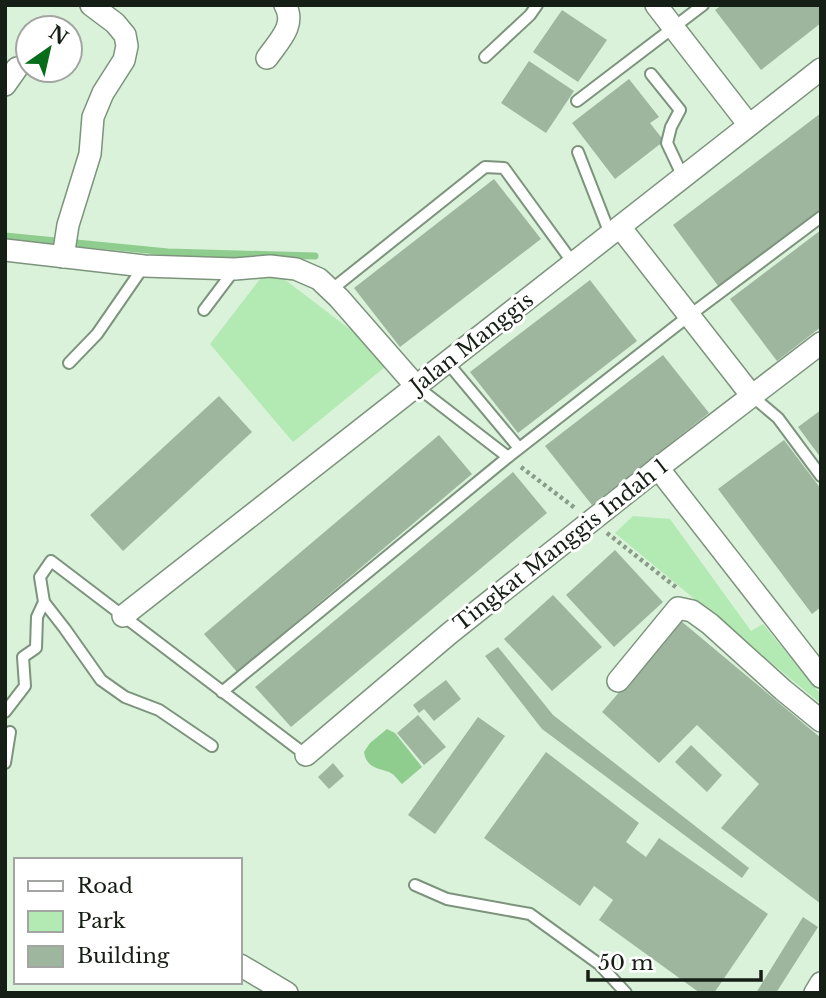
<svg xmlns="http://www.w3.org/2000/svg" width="826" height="998" viewBox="0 0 826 998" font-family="'Libre Baskerville',serif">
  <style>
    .green { fill: #b3e9b3 }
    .water { fill: #8fcd8f }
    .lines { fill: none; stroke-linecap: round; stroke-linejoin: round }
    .stream { stroke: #8fcd8f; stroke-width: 7 }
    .building { fill: #9eb69d }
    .service-casing { stroke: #7c937c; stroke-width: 14 }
    .minor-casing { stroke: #7c937c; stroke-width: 24 }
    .path { stroke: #899c89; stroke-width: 4.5; stroke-dasharray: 3.5 3.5; stroke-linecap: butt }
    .service { stroke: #fff; stroke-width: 10 }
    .minor { stroke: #fff; stroke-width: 21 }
    .labels { text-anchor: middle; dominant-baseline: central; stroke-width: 6; stroke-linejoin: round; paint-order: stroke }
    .street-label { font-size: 21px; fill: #161f16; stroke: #fff }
  </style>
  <rect width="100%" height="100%" fill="#d9f2d9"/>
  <g class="green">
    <path d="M280 276 364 340 385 367 293 442 210 344 260 279Z"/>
    <path d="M633 516 670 519 751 631 763 624 821 695V704L615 533Z"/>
  </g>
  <path class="water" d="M387 729 395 733 422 767 402 784C398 780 394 774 389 772 377 768 366 767 364 752L370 743Z"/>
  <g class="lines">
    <path class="stream" d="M5 236 168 252 315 256"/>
  </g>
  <g class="building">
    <path d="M722 5H821V23L761 70 715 10Z"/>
    <path d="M562 10 607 40 578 82 533 52Z"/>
    <path d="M529 61 574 91 546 133 501 103Z"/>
    <path d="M629 79 659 117 650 123 664 141 615 179 572 123Z"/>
    <path d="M821 113V210L719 287 673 225Z"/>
    <path d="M494 179 541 239 400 347 354 288Z"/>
    <path d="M821 230V327L777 361 730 299Z"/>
    <path d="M590 280 637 341 518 433 470 372Z"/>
    <path d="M663 355 709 413 592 505 545 446Z"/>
    <path d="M219 396 252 432 123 551 90 515Z"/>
    <path d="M821 410V458L798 427Z"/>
    <path d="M439 435 472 474 237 672 204 634Z"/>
    <path d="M784 440 821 489V607L812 614 718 489Z"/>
    <path d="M513 472 547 513 291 727 255 687Z"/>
    <path d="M615 550 663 602 614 647 566 595Z"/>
    <path d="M553 595 602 647 552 691 504 639Z"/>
    <path d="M681 621 821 738V904L721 828 759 784 697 725 659 763 602 712Z"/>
    <path d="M498 647 553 715 749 868 742 878 542 729 485 656Z"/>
    <path d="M446 680 461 699 434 721 424 709 419 713 413 705Z"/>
    <path d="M418 715 446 747 424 765 397 733Z"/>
    <path d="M478 717 505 736 435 834 408 815Z"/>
    <path d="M691 745 722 775 707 792 675 762Z"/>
    <path d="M546 752 639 823 626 842 646 857 659 838 768 914 714 993H700L599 920 613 900 594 886 580 906 484 838Z"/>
    <path d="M333 763 344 776 329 789 318 777Z"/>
    <path d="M803 917 818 927 776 993H756Z"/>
  </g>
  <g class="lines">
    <g class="service-casing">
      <g id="service">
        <path d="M485 57 530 15 537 5"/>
        <path d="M651 74 680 110 671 127 667 143 683 177"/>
        <path d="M577 101 703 5"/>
        <path d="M578 152 610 234"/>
        <path d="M331 290 485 167 504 168 573 263"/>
        <path d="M204 310 235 269"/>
        <path d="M447 362 519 448"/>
        <path d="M69 363 97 334 144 266"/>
        <path d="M416 386 508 457"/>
        <path d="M752 396 778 418 821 476"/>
        <path d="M44 602 65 629 101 680 125 697 159 710 212 746"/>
        <path d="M222 692 508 457 690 315 821 217"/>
        <path d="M5 712 25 686 23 657 36 648 37 617 44 602 40 577 51 561 306 755"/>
        <path d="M5 763 10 732"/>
        <path d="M415 885 447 899 530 914 599 964 626 993"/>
      </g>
    </g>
    <g class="minor-casing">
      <g id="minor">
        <path d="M656 5 749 125"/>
        <path d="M267 58C278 42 297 25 285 5"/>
        <path d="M5 85 17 68"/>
        <path d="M620 227 752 396"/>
        <path d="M5 250 144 266 235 269 270 266 296 269 319 279 339 298 416 386"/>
        <path d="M63 257 68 225 90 154 93 117 103 93 124 60 127 46 125 35 115 23 91 5"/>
        <path d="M658 468 821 677"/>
        <path d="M123 616 821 69"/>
        <path d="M618 681 678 608 692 611 710 624 783 690 821 721"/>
        <path d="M306 755 450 633 658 468 821 343"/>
        <path d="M240 965 287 993"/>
        <path d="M815 993 821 983"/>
      </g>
    </g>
    <g class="path">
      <path d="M521 467 575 508"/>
      <path d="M607 533 677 588"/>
    </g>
    <use href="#service" class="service"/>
    <use href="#minor" class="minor"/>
  </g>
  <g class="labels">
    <g class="street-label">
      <text transform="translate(472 343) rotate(-38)">Jalan Manggis</text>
      <text transform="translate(561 545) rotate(-38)">Tingkat Manggis Indah 1</text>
    </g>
  </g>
  <rect width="826" height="998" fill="none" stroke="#161f16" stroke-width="14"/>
  <rect x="14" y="858" width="228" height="126" fill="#ffffff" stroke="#a2a5a2" stroke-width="2"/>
  <rect x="28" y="881" width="35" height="10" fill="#ffffff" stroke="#a2a5a2" stroke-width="2"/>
  <text x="77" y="893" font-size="21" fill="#161f16">Road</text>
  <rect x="28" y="911" width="35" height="21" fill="#b3e9b3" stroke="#a2a5a2" stroke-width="2"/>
  <text x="77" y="928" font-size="21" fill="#161f16">Park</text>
  <rect x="28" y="946" width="35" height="21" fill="#9eb69d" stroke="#a2a5a2" stroke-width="2"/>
  <text x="77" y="963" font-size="21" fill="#161f16">Building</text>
  <g transform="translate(49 49) rotate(34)"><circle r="33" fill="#ffffff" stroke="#a2a5a2" stroke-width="2"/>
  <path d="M0-5L12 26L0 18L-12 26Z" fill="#086d1b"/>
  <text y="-10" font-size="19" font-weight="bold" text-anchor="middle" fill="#161f16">N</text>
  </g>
  <path d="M588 970v10h173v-10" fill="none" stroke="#161f16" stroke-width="3.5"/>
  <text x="598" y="970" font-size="21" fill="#161f16" stroke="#ffffff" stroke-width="5" paint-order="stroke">50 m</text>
</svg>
